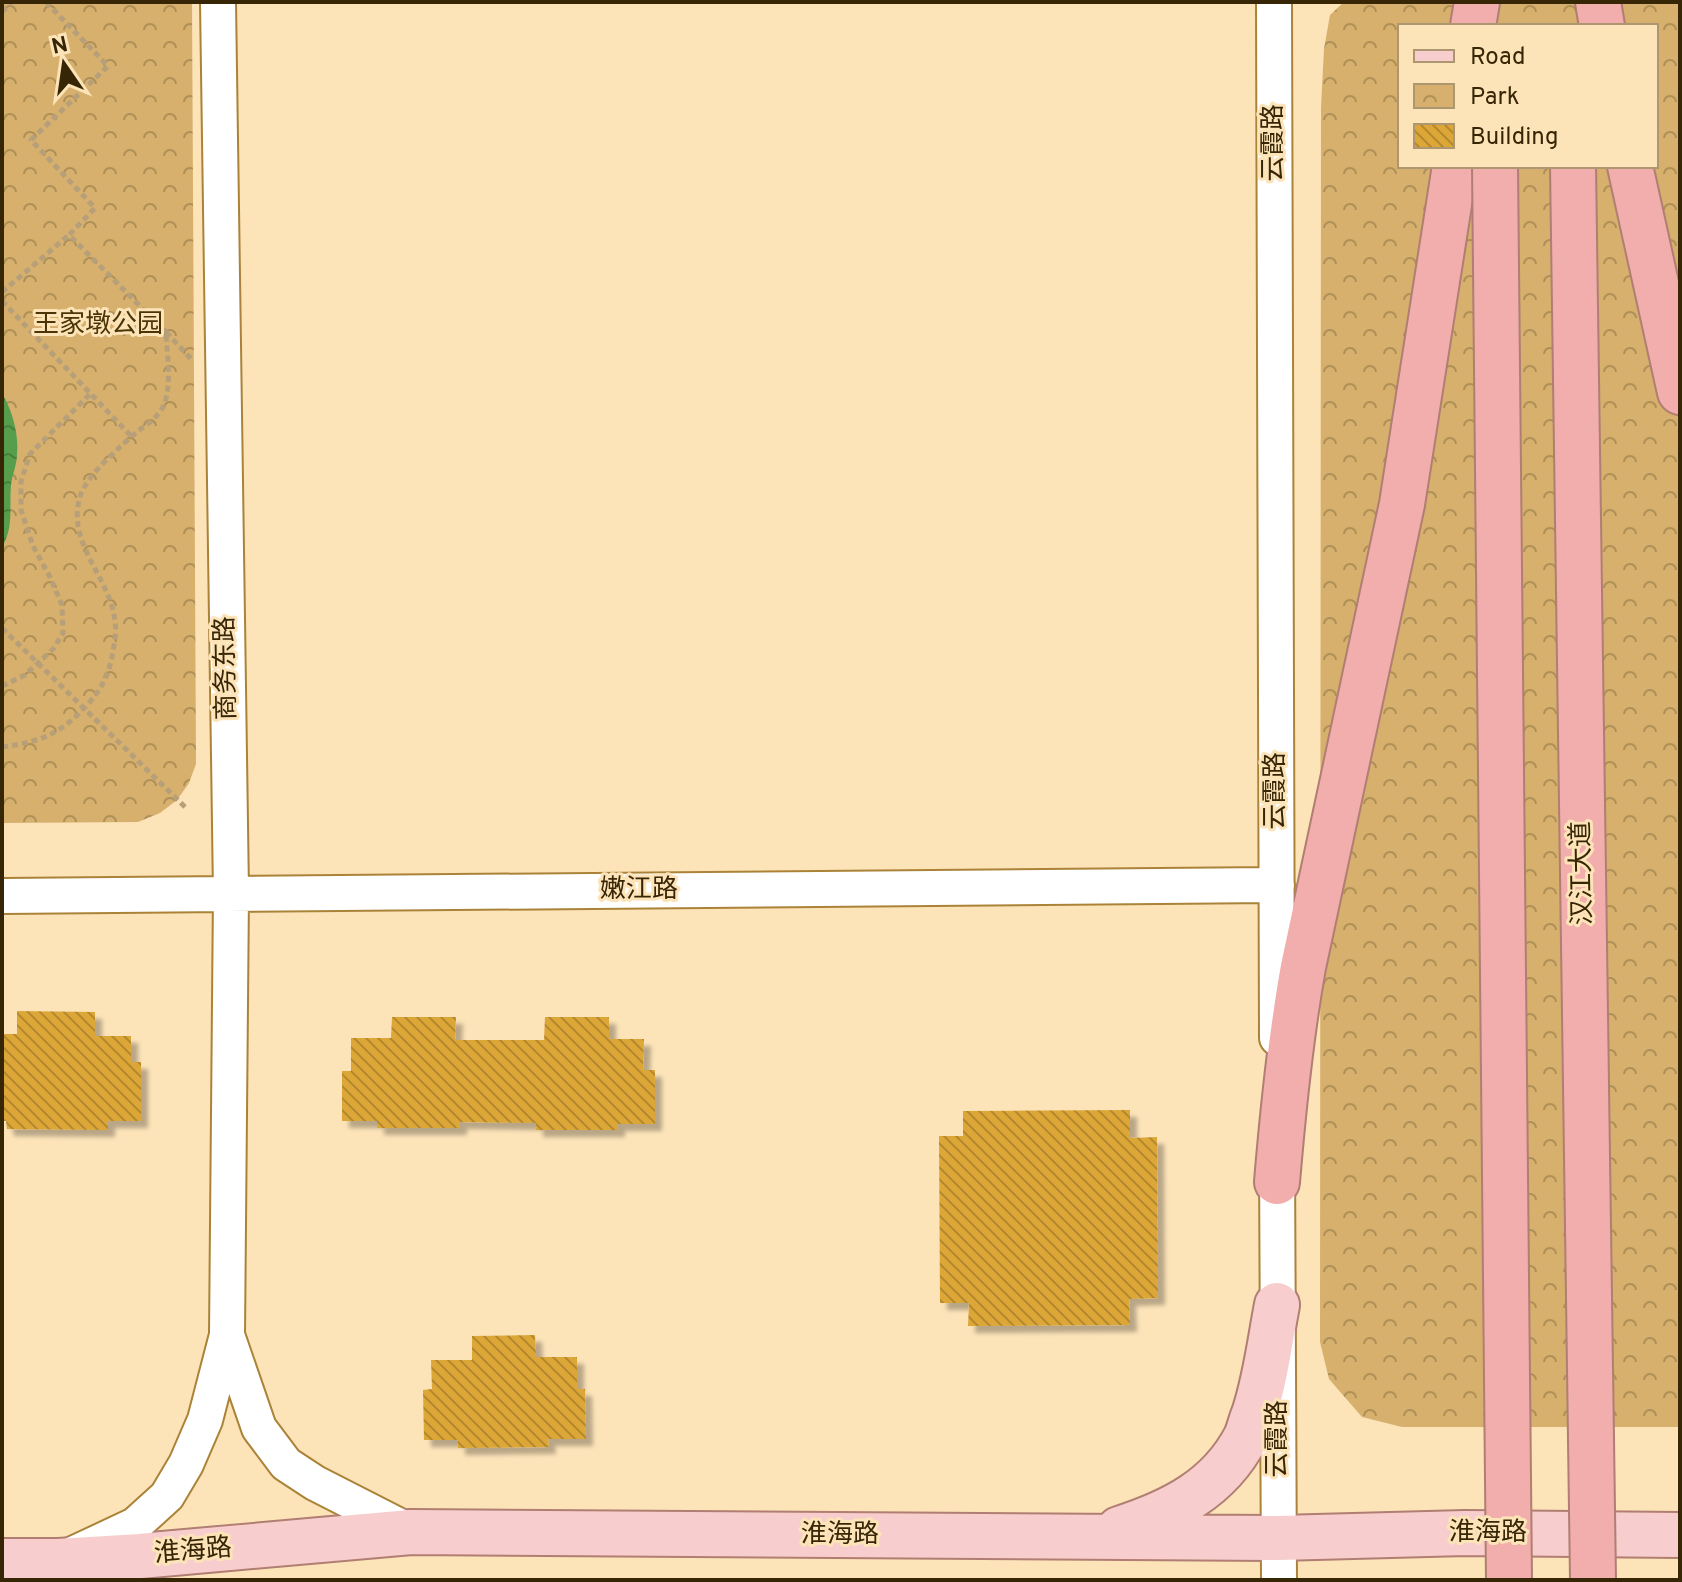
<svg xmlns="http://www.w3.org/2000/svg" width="1682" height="1582" font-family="Overpass,'Noto Sans SC',sans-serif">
<defs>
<pattern id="park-crowns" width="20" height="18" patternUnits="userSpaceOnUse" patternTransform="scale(2)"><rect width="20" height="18" fill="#d6b06c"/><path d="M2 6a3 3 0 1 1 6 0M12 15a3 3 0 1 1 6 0" fill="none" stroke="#ae8f57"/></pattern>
<pattern id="water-ripples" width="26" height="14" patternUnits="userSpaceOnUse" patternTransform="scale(2)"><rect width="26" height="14" fill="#569e4b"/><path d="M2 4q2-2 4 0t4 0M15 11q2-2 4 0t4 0" fill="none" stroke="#48813c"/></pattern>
<pattern id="building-back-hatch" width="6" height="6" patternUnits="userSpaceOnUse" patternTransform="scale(2)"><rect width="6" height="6" fill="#dda738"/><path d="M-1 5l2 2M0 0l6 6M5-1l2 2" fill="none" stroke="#b4882d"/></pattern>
<filter id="shadow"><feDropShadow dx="7" dy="7" stdDeviation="2" flood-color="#0004"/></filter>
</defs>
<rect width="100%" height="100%" fill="#fce3b8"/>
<path fill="url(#park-crowns)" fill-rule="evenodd" d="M 2,2 L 192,2 L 196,764 L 189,783 L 177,800 L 160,813 L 138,822 L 2,823 Z
M 1344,2 L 1680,2 L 1680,1427 L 1402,1427 L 1362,1417 L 1329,1379 L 1320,1342 L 1321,108 L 1324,49 L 1330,15 ZM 1400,26 L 1656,26 L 1656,166 L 1400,166 Z"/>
<path fill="url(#water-ripples)" d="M 2,393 C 12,410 19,434 17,454 C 17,465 12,475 11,485 C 9,508 14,527 2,547 Z"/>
<path fill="url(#building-back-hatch)" filter="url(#shadow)" d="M 17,1011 L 95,1012 L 95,1036 L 131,1036 L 131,1062 L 141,1062 L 141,1121 L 108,1121 L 108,1130 L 7,1129 L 6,1121 L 2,1121 L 2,1034 L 17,1034 Z
M 392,1017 L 456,1017 L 455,1040 L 544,1040 L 545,1017 L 609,1017 L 609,1039 L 644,1039 L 643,1070 L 655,1070 L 655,1124 L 618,1124 L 618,1130 L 536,1130 L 536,1123 L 460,1122 L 460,1128 L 377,1128 L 377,1121 L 342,1121 L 342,1071 L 351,1071 L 351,1038 L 391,1038 Z
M 1130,1110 L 1130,1138 L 1157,1137 L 1158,1298 L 1129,1299 L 1130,1325 L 968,1326 L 969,1303 L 940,1303 L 939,1136 L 963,1136 L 963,1111 Z
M 535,1335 L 536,1357 L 577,1357 L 577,1389 L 585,1389 L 586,1439 L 548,1439 L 549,1447 L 458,1448 L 458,1440 L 424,1440 L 423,1390 L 432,1389 L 431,1360 L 472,1360 L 472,1336 Z"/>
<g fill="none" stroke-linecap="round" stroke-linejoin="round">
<g stroke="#aa8338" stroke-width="38">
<path id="minor" d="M 1274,2 L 1277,1038
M 2,896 L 1277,885
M 1277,1158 L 1279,1580
M 227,1335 L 259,1428 L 286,1464 L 315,1483 L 411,1532
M 71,1555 L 135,1525 L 167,1496 L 186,1464 L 205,1420 L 227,1335 L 231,893 L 218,2"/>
</g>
<g stroke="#b07e72" stroke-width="48">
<path id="major" d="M 1119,1529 C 1172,1512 1219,1489 1246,1437 C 1249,1430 1251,1421 1254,1414 C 1266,1378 1270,1341 1277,1305
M 2,1561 L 58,1561 L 140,1556 L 411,1532 L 1279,1538 L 1465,1533 L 1680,1535"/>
</g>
<g stroke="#b07e72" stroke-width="48">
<path id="highway" d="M 1598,2 L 1602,26
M 1473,26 L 1477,2
M 1630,166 L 1680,392
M 1277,1182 C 1283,1110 1290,1039 1303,967 L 1402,504 L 1455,166"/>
</g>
<path stroke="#b7a079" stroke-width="5" stroke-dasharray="6 4" stroke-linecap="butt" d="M 46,2 L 108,66 L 31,140 L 95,208 L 69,235 L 166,332
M 2,12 L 12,2
M 2,292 L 69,235
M 2,301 L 132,437
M 2,628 L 186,808
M 2,686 L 25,675 L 38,663 L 54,648 L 63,633 L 62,605 L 50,577 L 33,546 L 21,510 L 21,481 L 30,454 L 90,394
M 2,747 C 40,742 61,734 87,705 C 101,690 108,676 112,657 C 114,645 117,633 115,621 C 110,576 64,542 81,494 C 88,474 122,445 138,431 C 148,424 159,416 164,405 C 172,383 167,356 166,332 L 192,360"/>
<use href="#minor" stroke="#fff" stroke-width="34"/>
<use href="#major" stroke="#f7cecd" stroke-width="44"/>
<use href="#highway" stroke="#f1aeac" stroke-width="44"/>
<g stroke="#b07e72" stroke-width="48" stroke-linecap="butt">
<path id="highway-bridge" d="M 1495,166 L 1509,1580
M 1573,166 L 1593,1580"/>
</g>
<use href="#highway-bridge" stroke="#f1aeac" stroke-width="44"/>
</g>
<g text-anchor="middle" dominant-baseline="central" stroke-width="6" stroke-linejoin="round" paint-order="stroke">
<g font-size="26" fill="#372606" stroke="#fce3b8">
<text transform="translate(1274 143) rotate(-90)">云霞路</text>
<text transform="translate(227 668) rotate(-91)">商务东路</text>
<text transform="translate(1276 791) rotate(-90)">云霞路</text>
<text transform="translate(1583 873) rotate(-91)">汉江大道</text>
<text x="639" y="890">嫩江路</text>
<text transform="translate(1278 1439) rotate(-90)">云霞路</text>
<text x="1488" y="1533">淮海路</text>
<text x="840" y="1535">淮海路</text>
<text transform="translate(193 1552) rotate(-5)">淮海路</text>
</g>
<g font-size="26" fill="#4b3506" stroke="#fce3b8">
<text x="98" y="325">王家墩公园</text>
</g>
</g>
<rect width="1682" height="1582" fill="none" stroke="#372606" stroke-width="8"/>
<rect x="1398" y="24" width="260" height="144" fill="#fce3b8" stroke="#ad9771" stroke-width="2"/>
<rect x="1414" y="50" width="40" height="12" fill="#f7cecd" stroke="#ad9771" stroke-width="2"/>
<text x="1470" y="64" font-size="24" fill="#372606">Road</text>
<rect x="1414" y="84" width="40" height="24" fill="url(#park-crowns)" stroke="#ad9771" stroke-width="2"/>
<text x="1470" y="104" font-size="24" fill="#372606">Park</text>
<rect x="1414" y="124" width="40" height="24" fill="url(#building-back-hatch)" stroke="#ad9771" stroke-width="2"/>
<text x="1470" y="144" font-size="24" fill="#372606">Building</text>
<g transform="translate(64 64) rotate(347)" stroke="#fce3b8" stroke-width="6" paint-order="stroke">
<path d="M0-6L14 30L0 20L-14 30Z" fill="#372606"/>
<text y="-12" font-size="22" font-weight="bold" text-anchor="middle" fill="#372606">N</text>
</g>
</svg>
